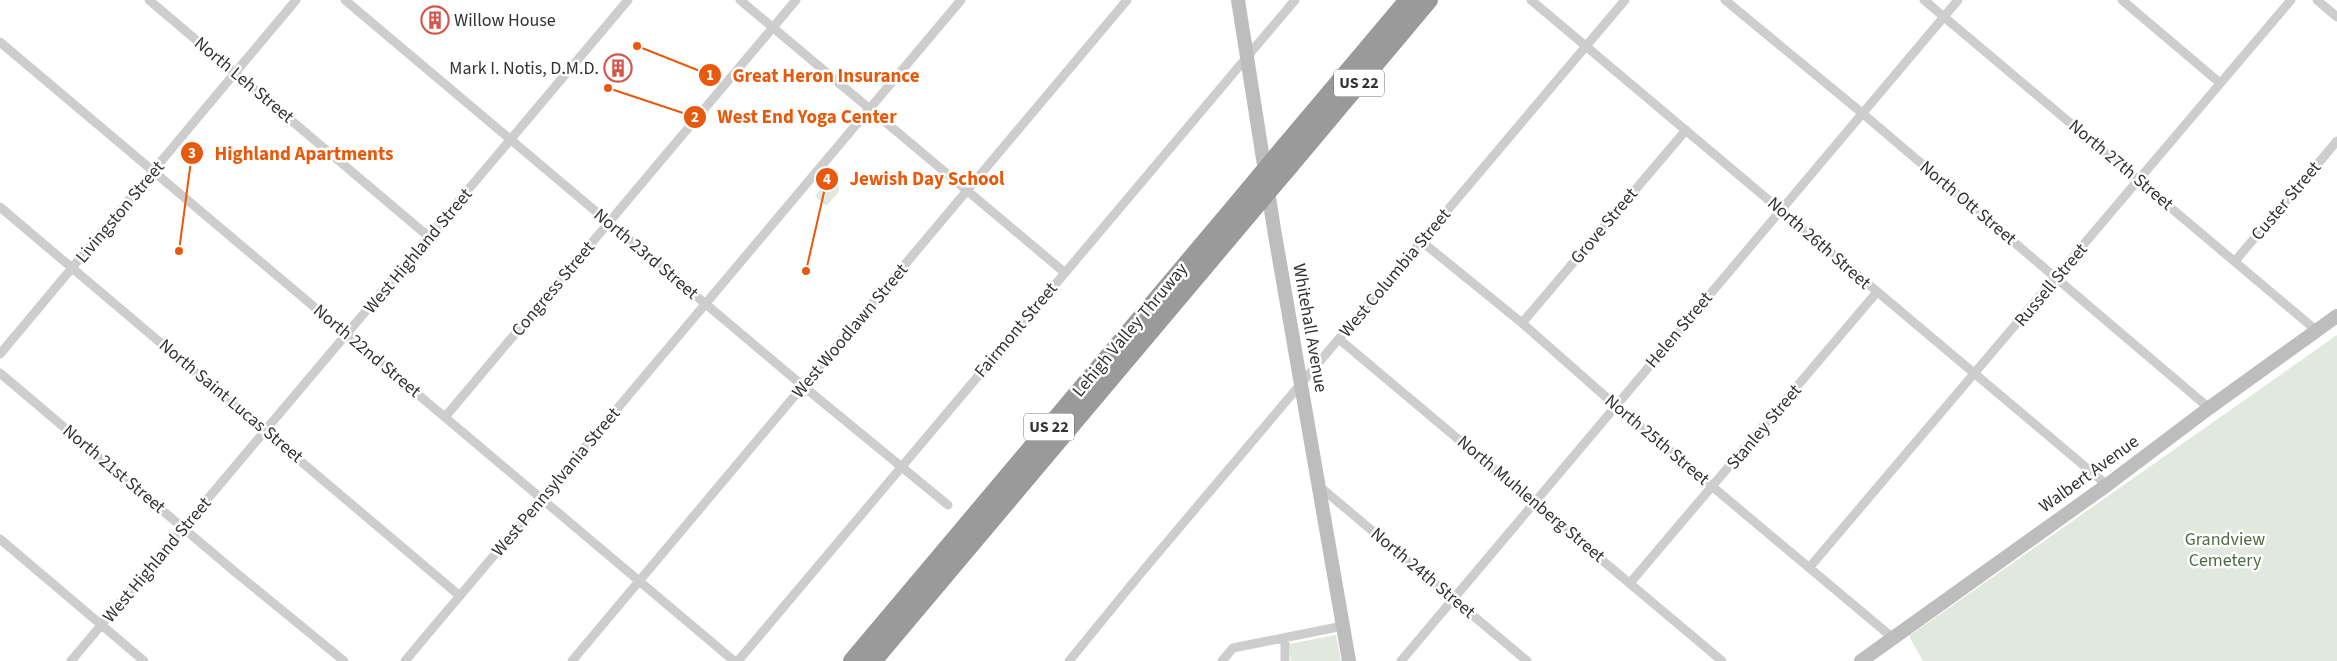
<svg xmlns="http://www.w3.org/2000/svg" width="2337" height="661" font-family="'Source Sans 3',sans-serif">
<rect width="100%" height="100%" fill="#fff"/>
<path fill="#e1e8dd" d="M 830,177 L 838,184 L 839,192 L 826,206 L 815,196 Z
M 2337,335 L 2337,661 L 1923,661 L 1909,636 Z
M 1336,635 L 1341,661 L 1291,661 L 1289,644 Z"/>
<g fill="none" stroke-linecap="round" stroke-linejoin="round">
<path stroke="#cdcdcd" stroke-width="9" d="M 149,0 L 429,237
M 345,0 L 803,386 L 948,505
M 740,0 L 1064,272
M 1531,0 L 2107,485
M 1725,0 L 1862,113 L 2209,408
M 1924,0 L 2317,331
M 2122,0 L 2220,83
M 2317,0 L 2337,17
M 0,42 L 734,661
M 0,207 L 460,596
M 1421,241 L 1522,323 L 1615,405 L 1893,638
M 2235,261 L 2337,141
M 1522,323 L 1686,130
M 1339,339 L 1722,661
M 0,354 L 296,0
M 0,373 L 234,571 L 344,661
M 445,417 L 796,0
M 1319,486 L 1527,661
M 0,539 L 144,661
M 1809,568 L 2291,0
M 1630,583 L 1877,292
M 1285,638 L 1285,661
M 71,661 L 628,0
M 405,661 L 961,0
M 572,661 L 1127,0
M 738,661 L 1295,0
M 1069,661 L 1141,573 L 1625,0
M 1222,661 L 1233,648 L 1343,626
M 1401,661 L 1958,0"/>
<path stroke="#bdbdbd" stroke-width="14" d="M 1238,0 L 1274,229 L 1349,661
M 1861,661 L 2107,485 L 2209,408 L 2337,316"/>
<path stroke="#9a9a9a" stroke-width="18" d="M 1285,146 L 1408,0
M 1289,167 L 1429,0
M 852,661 L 1246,193
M 873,661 L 1250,213"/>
<path stroke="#9a9a9a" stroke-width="18" d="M 1246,193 L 1285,146
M 1250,213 L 1289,167"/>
</g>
<defs>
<g id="building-ring" transform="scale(1.4375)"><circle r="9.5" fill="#fff" stroke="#d4564a" stroke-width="1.5"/><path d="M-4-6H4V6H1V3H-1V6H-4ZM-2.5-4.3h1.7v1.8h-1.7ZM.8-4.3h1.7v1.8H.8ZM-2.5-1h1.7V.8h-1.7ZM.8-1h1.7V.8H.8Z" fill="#d4564a"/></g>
</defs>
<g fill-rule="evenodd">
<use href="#building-ring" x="435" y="20"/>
<use href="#building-ring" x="618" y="68"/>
</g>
<g text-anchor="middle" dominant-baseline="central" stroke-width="5" stroke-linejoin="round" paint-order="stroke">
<g fill="#fff" stroke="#707070" stroke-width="1">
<rect x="1334" y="69.5" width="50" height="27" rx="4"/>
<rect x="1024" y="413.5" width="50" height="27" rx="4"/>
</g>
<g font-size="16" font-weight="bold" fill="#333">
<text x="1359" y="83">US 22</text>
<text x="1049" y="427">US 22</text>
</g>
<g font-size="18" fill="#333" stroke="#fff" text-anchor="start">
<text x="454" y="20">Willow House</text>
<text x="599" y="68" text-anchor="end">Mark I. Notis, D.M.D.</text>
</g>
<g font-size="18" fill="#333" stroke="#fff">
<text transform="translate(244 80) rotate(40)">North Leh Street</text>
<text transform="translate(2121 165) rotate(40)">North 27th Street</text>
<text transform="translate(2286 201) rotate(-50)">Custer Street</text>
<text transform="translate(1968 203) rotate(40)">North Ott Street</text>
<text transform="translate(120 212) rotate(-50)">Livingston Street</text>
<text transform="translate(1604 226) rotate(-50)">Grove Street</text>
<text transform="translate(1819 243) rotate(41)">North 26th Street</text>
<text transform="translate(418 251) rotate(-50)">West Highland Street</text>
<text transform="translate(646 254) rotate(40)">North 23rd Street</text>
<text transform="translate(1395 273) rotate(-50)">West Columbia Street</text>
<text transform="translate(2051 285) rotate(-50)">Russell Street</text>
<text transform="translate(553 289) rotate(-50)">Congress Street</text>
<text transform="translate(1310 328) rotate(80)">Whitehall Avenue</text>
<text transform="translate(1016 330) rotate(-50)">Fairmont Street</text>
<text transform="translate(1130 330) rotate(-50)">Lehigh Valley Thruway</text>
<text transform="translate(1679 330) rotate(-50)">Helen Street</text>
<text transform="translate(850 331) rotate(-50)">West Woodlawn Street</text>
<text transform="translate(367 351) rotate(40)">North 22nd Street</text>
<text transform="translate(231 401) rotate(40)">North Saint Lucas Street</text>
<text transform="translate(1764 427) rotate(-50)">Stanley Street</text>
<text transform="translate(1657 440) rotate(40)">North 25th Street</text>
<text transform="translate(114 469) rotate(40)">North 21st Street</text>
<text transform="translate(2089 474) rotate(-36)">Walbert Avenue</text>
<text transform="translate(556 482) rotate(-50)">West Pennsylvania Street</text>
<text transform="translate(1531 499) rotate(40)">North Muhlenberg Street</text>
<text transform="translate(157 560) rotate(-50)">West Highland Street</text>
<text transform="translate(1423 573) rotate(40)">North 24th Street</text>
</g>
<g font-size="18" fill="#506b44" stroke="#fff">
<text x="2225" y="539">Grandview<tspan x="2225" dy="21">Cemetery</tspan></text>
</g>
</g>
<path fill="none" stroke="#e8590c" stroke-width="2" d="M637 46L710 75M608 88L695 117M179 251L192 153M806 271L827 179"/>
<g fill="#e8590c" stroke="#fff" stroke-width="2">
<circle cx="637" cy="46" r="5"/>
<circle cx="608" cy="88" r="5"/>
<circle cx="179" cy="251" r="5"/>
<circle cx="806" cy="271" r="5"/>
<circle cx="710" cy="75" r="12"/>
<circle cx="695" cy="117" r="12"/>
<circle cx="192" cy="153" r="12"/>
<circle cx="827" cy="179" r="12"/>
</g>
<g font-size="15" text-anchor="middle" font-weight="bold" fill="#fff">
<text x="710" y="80">1</text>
<text x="695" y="122">2</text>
<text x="192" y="158">3</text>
<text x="827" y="184">4</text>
</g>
<g font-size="19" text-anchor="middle" font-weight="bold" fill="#e8590c" stroke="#fff" stroke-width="5" stroke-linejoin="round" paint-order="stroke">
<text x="826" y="82">Great Heron Insurance</text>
<text x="807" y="123">West End Yoga Center</text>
<text x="304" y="160">Highland Apartments</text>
<text x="927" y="185">Jewish Day School</text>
</g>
</svg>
